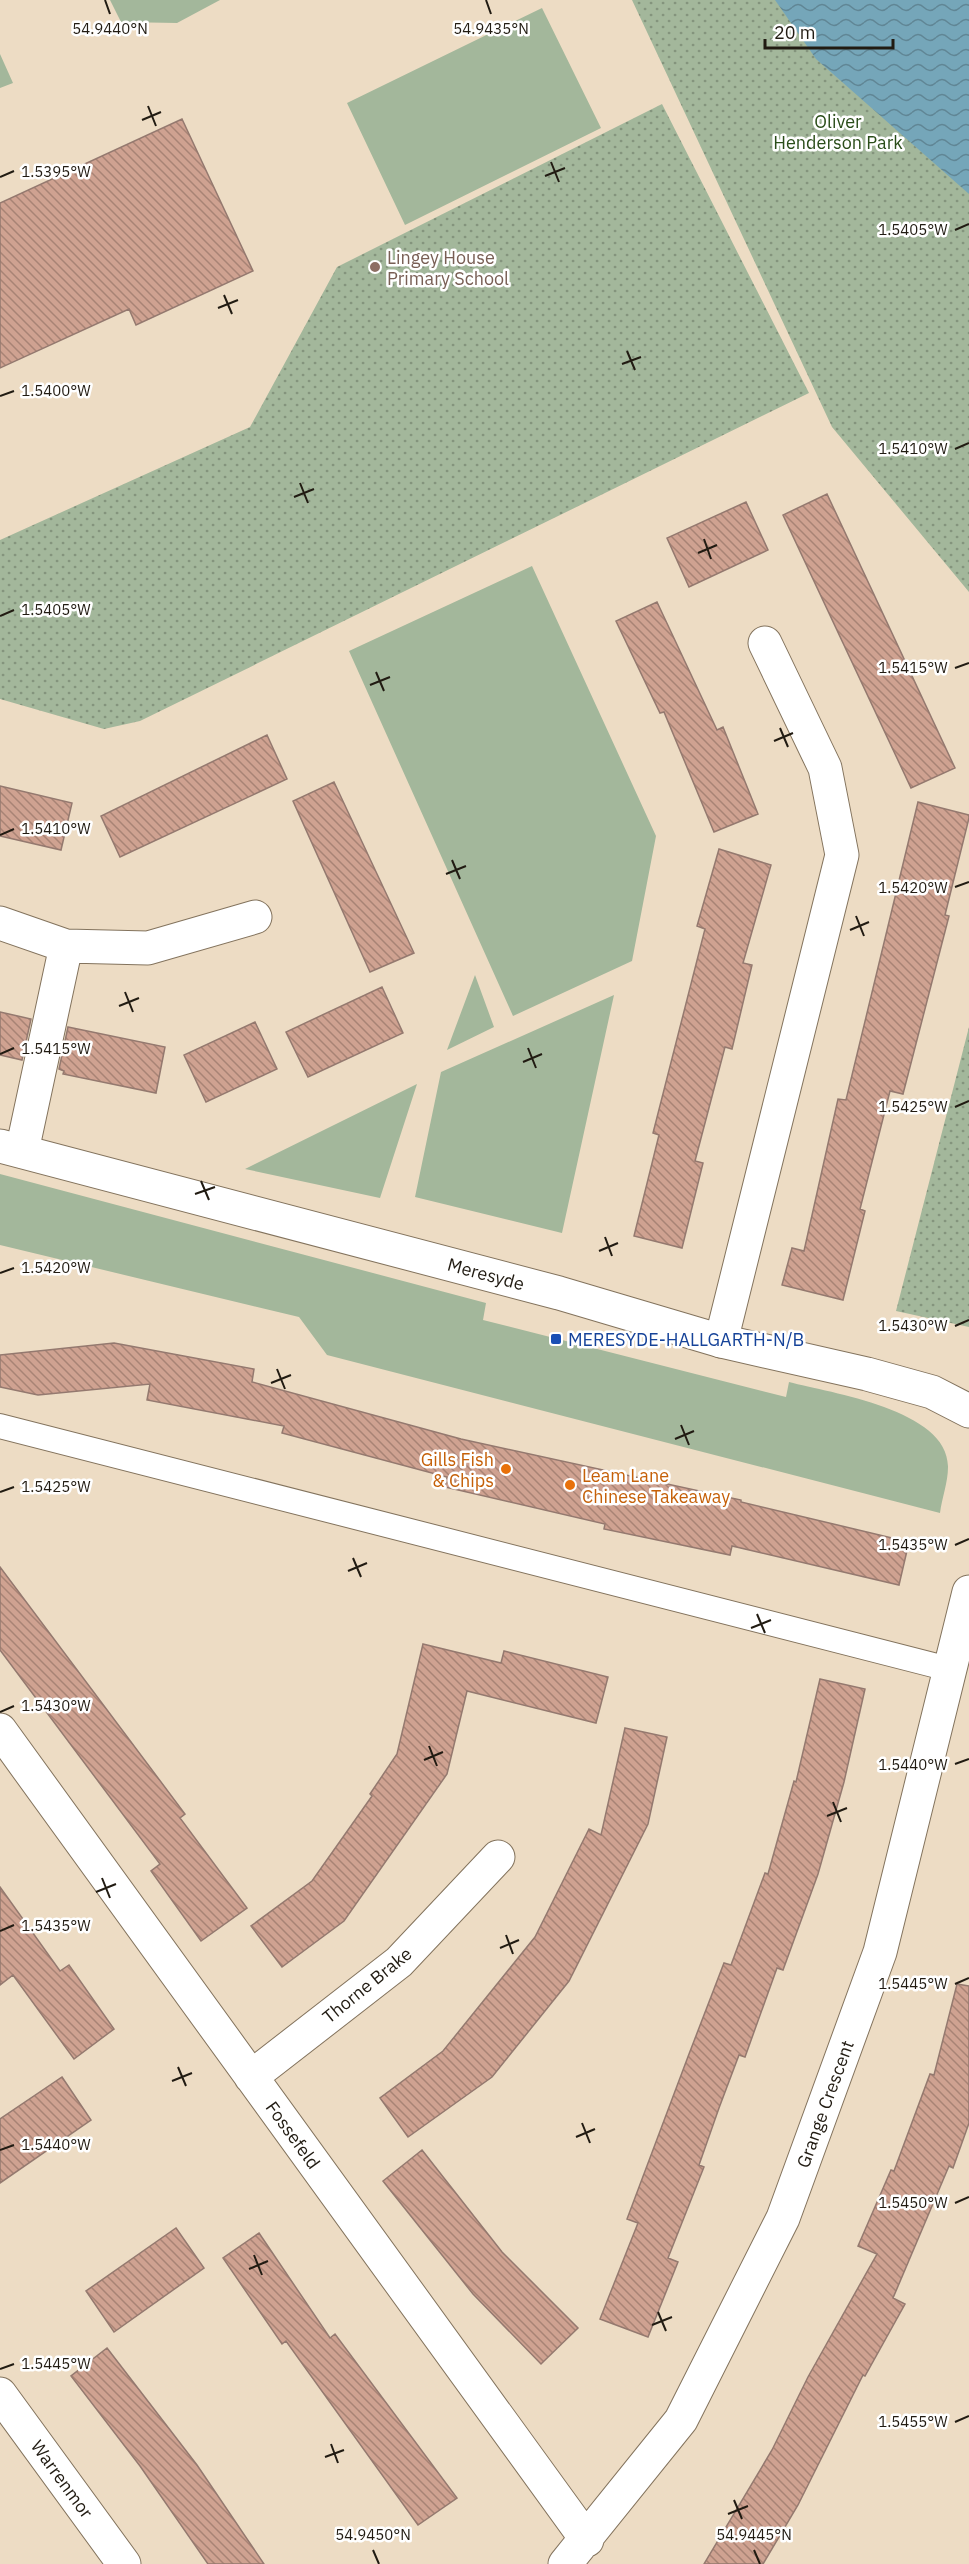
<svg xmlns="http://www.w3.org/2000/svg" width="969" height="2564" font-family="'IBM Plex Sans',sans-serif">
<defs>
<pattern id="park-dots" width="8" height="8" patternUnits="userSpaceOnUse" patternTransform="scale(1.5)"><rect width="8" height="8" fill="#a3b79b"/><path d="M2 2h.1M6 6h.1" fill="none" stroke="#84947d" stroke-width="1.8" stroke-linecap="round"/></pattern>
<pattern id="water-waves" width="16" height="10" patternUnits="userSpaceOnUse" patternTransform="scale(1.5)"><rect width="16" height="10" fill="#75a6b9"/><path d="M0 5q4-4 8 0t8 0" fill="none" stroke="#608695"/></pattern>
<pattern id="building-back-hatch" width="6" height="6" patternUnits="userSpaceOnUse" patternTransform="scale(1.5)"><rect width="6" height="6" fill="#cfa291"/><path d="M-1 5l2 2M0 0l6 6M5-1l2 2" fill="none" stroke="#a88375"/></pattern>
</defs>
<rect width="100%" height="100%" fill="#eddcc4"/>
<path fill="#a3b79b" d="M 110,0 L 220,0 L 177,23 L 121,22 Z
M 542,8 L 601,128 L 405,225 L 347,103 Z
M 0,54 L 13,83 L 0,88 Z
M 532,566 L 656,836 L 632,961 L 513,1016 L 349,651 Z
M 475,975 L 494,1027 L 447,1050 Z
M 614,995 L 562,1233 L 415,1197 L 441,1072 Z
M 417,1084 L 380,1198 L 245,1169 Z
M 0,1174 L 486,1303 L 483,1320 L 786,1397 L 789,1382 C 831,1393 949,1410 948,1467 C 948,1482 942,1498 940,1513 L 327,1355 L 299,1317 L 0,1245 Z"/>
<path fill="url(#park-dots)" d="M 632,0 L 969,0 L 969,592 L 832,427 Z
M 662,104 L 809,393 L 140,721 L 104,729 L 0,699 L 0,540 L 250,427 L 337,267 Z
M 969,1027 L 969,1327 L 896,1311 Z"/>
<path fill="url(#water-waves)" d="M 775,0 L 969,0 L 969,194 L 816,59 Z"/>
<path fill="url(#building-back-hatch)" stroke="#94796f" stroke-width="1.5" d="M 182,119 L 253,271 L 136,325 L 129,309 L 0,368 L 0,203 Z
M 827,494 L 955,768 L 911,788 L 783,515 Z
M 746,502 L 768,550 L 689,587 L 667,538 Z
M 657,602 L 717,730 L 723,727 L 758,814 L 714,832 L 664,712 L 660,713 L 616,621 Z
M 267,735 L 287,779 L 120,857 L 101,816 Z
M 334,782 L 414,953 L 370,972 L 293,801 Z
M 0,786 L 72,803 L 61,850 L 0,836 Z
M 918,802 L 969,815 L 969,818 L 945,915 L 949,916 L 903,1094 L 890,1091 L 860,1209 L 865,1211 L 843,1300 L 782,1285 L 792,1248 L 804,1251 L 838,1099 L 846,1100 Z
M 719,849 L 771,865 L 743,963 L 752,965 L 732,1049 L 725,1047 L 695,1161 L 703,1163 L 682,1248 L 634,1236 L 659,1135 L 653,1133 L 705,929 L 697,926 Z
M 382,987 L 403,1033 L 308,1077 L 286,1032 Z
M 0,1012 L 31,1019 L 22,1060 L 0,1055 Z
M 255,1022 L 277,1069 L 206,1102 L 184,1055 Z
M 68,1027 L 165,1047 L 156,1093 L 63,1074 L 64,1071 L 59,1069 Z
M 114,1343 L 254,1369 L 252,1382 L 461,1439 L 741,1500 L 741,1502 L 909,1542 L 899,1585 L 732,1546 L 730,1555 L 604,1529 L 605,1524 L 445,1487 L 447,1477 L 282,1433 L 284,1426 L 147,1400 L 150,1384 L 38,1395 L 0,1387 L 0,1355 Z
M 0,1567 L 185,1814 L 180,1818 L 247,1908 L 201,1941 L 151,1871 L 160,1864 L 0,1650 Z
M 423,1644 L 501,1663 L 504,1651 L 608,1677 L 596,1723 L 467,1691 L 447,1774 L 344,1921 L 282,1967 L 251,1926 L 312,1881 L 372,1796 L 370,1794 L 397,1754 Z
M 820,1679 L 865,1689 L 844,1782 L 818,1874 L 783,1970 L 777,1968 L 745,2057 L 739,2055 L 719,2108 L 699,2165 L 704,2167 L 668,2258 L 678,2262 L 648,2337 L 600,2319 L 638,2223 L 627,2219 L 689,2054 L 724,1963 L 731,1965 L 765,1873 L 768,1874 L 794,1781 L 796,1782 Z
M 625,1728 L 667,1737 L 648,1824 L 569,1981 L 492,2077 L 408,2137 L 380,2098 L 443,2051 L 535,1937 L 589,1829 L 601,1835 Z
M 0,1887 L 60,1971 L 69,1965 L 114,2029 L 74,2059 L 13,1975 L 0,1985 Z
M 957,1984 L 969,1986 L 969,2123 L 953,2168 L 949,2166 L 893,2298 L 905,2304 L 865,2376 L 863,2375 L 798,2505 L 763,2564 L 704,2564 L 772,2450 L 808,2377 L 877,2254 L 858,2246 L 891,2170 L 894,2171 L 930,2074 L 934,2075 Z
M 62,2077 L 91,2120 L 0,2183 L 0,2119 Z
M 422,2150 L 502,2252 L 578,2328 L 541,2364 L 473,2294 L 383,2181 Z
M 176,2228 L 204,2268 L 114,2332 L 86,2291 Z
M 259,2233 L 330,2338 L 335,2334 L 457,2498 L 418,2525 L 286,2341 L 282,2344 L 223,2258 Z
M 107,2348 L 197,2465 L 264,2564 L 208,2564 L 140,2466 L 71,2376 Z"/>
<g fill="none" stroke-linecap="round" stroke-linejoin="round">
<g stroke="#83735d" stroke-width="26">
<path id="lane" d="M 0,1426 L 949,1669"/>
</g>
<g stroke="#83735d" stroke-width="35">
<path id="street" d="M 0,923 L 66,946 L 148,948 L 255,917
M 22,1151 L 66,946
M 721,1341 L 842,855 L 825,768 L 765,643
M 0,1730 L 587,2540
M 251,2077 L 399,1962 L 498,1857
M 0,2394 L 124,2564
M 565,2564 L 681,2420 L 783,2218 L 880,1952 L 969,1592"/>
</g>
<g stroke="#83735d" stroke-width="35">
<path id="secondary" d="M 0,1146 L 559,1293 L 721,1341 L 867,1374 L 932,1392 L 969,1411"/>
</g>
<use href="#lane" stroke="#fff" stroke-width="24"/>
<use href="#street" stroke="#fff" stroke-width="33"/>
<use href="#secondary" stroke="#fff" stroke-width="33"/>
</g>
<path fill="none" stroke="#211b12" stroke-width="2" d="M 105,0 L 110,14M 486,0 L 491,14M 148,106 L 156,126M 142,120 L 161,112M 551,162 L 559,182M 545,176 L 565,168M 0,177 L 14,171M 955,230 L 969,224M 224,295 L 232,314M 218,308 L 238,300M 627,351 L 635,370M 622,364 L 641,357M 0,396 L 14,391M 955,449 L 969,443M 300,483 L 308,503M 294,497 L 314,489M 704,539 L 711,559M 698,553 L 717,545M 0,616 L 14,610M 955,668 L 969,663M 376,672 L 384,691M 370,685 L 390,677M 780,728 L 788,747M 774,741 L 793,733M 0,835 L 14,829M 452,860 L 460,879M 446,874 L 466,866M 955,887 L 969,882M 856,916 L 864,936M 850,930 L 869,922M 125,992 L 133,1012M 119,1006 L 139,998M 528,1048 L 536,1068M 0,1054 L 14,1048M 523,1062 L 542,1054M 955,1107 L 969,1101M 201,1181 L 209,1200M 195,1194 L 215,1187M 605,1237 L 612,1256M 599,1251 L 618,1243M 0,1273 L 14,1268M 955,1326 L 969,1320M 277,1369 L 285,1389M 271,1383 L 291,1375M 681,1425 L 689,1445M 675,1439 L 694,1431M 0,1492 L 14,1487M 955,1545 L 969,1539M 353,1558 L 361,1577M 348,1571 L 367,1563M 757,1614 L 765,1633M 751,1628 L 771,1620M 0,1712 L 14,1706M 429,1746 L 437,1766M 424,1760 L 443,1752M 955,1764 L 969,1759M 833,1802 L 841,1822M 827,1816 L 847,1808M 102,1878 L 110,1898M 96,1892 L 116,1884M 0,1931 L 14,1925M 506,1935 L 513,1954M 500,1948 L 519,1940M 955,1984 L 969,1978M 178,2067 L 186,2086M 172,2081 L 192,2073M 582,2123 L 590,2143M 576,2137 L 595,2129M 0,2150 L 14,2145M 955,2203 L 969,2197M 254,2255 L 262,2275M 249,2269 L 268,2261M 658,2312 L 666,2331M 652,2325 L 672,2317M 0,2369 L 14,2364M 955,2422 L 969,2416M 331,2444 L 338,2463M 325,2457 L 344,2450M 734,2500 L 742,2519M 728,2514 L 748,2506M 373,2550 L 379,2564M 754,2550 L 760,2564"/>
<circle fill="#8d6e63" stroke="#fff" stroke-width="2" cx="375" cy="267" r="6"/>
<rect fill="#1a4fb4" stroke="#fff" stroke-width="2" x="550" y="1333" width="12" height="12" rx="3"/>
<g fill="#e8710a" stroke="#fff" stroke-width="2">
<circle cx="506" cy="1469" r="6"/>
<circle cx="570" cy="1485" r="6"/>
</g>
<g text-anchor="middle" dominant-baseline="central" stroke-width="5" stroke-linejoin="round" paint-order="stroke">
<g font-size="18" fill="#2a4d19" stroke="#fff">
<text x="838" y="121">Oliver<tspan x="838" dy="21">Henderson Park</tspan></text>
</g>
<g font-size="18" fill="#785e54" stroke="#fff" text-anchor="start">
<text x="387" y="257">Lingey House<tspan x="387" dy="21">Primary School</tspan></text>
</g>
<g font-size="18" fill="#211b12" stroke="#fff">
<text transform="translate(486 1274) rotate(15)">Meresyde</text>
<text transform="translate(367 1985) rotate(-39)">Thorne Brake</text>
<text transform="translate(825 2104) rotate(-70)">Grange Crescent</text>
<text transform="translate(293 2135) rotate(54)">Fossefeld</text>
<text transform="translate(62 2479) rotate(54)">Warrenmor</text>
</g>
<g font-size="18" fill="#164399" stroke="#fff" text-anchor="start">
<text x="568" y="1339">MERESYDE-HALLGARTH-N/B</text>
</g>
<g font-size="18" fill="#c56008" stroke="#fff" text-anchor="end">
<text x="494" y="1459">Gills Fish<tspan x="494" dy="21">&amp; Chips</tspan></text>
<text x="582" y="1475" text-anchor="start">Leam Lane<tspan x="582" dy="21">Chinese Takeaway</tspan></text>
</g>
</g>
<g font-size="15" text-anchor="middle" fill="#211b12" stroke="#fff" stroke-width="5" stroke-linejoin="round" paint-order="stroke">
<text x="110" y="34">54.9440°N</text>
<text x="491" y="34">54.9435°N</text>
<text x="56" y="177">1.5395°W</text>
<text x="913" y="235">1.5405°W</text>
<text x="56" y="396">1.5400°W</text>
<text x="913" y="454">1.5410°W</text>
<text x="56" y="615">1.5405°W</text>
<text x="913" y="673">1.5415°W</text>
<text x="56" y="834">1.5410°W</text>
<text x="913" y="893">1.5420°W</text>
<text x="56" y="1054">1.5415°W</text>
<text x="913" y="1112">1.5425°W</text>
<text x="56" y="1273">1.5420°W</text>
<text x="913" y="1331">1.5430°W</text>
<text x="56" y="1492">1.5425°W</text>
<text x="913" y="1550">1.5435°W</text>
<text x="56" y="1711">1.5430°W</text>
<text x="913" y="1770">1.5440°W</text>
<text x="56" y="1931">1.5435°W</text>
<text x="913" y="1989">1.5445°W</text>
<text x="56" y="2150">1.5440°W</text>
<text x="913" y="2208">1.5450°W</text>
<text x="56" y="2369">1.5445°W</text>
<text x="913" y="2427">1.5455°W</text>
<text x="373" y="2540">54.9450°N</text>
<text x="754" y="2540">54.9445°N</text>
</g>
<path d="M765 39v9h128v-9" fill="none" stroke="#211b12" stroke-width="3"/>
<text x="774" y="39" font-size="18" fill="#211b12" stroke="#ffffff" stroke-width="4.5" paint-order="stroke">20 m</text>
</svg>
